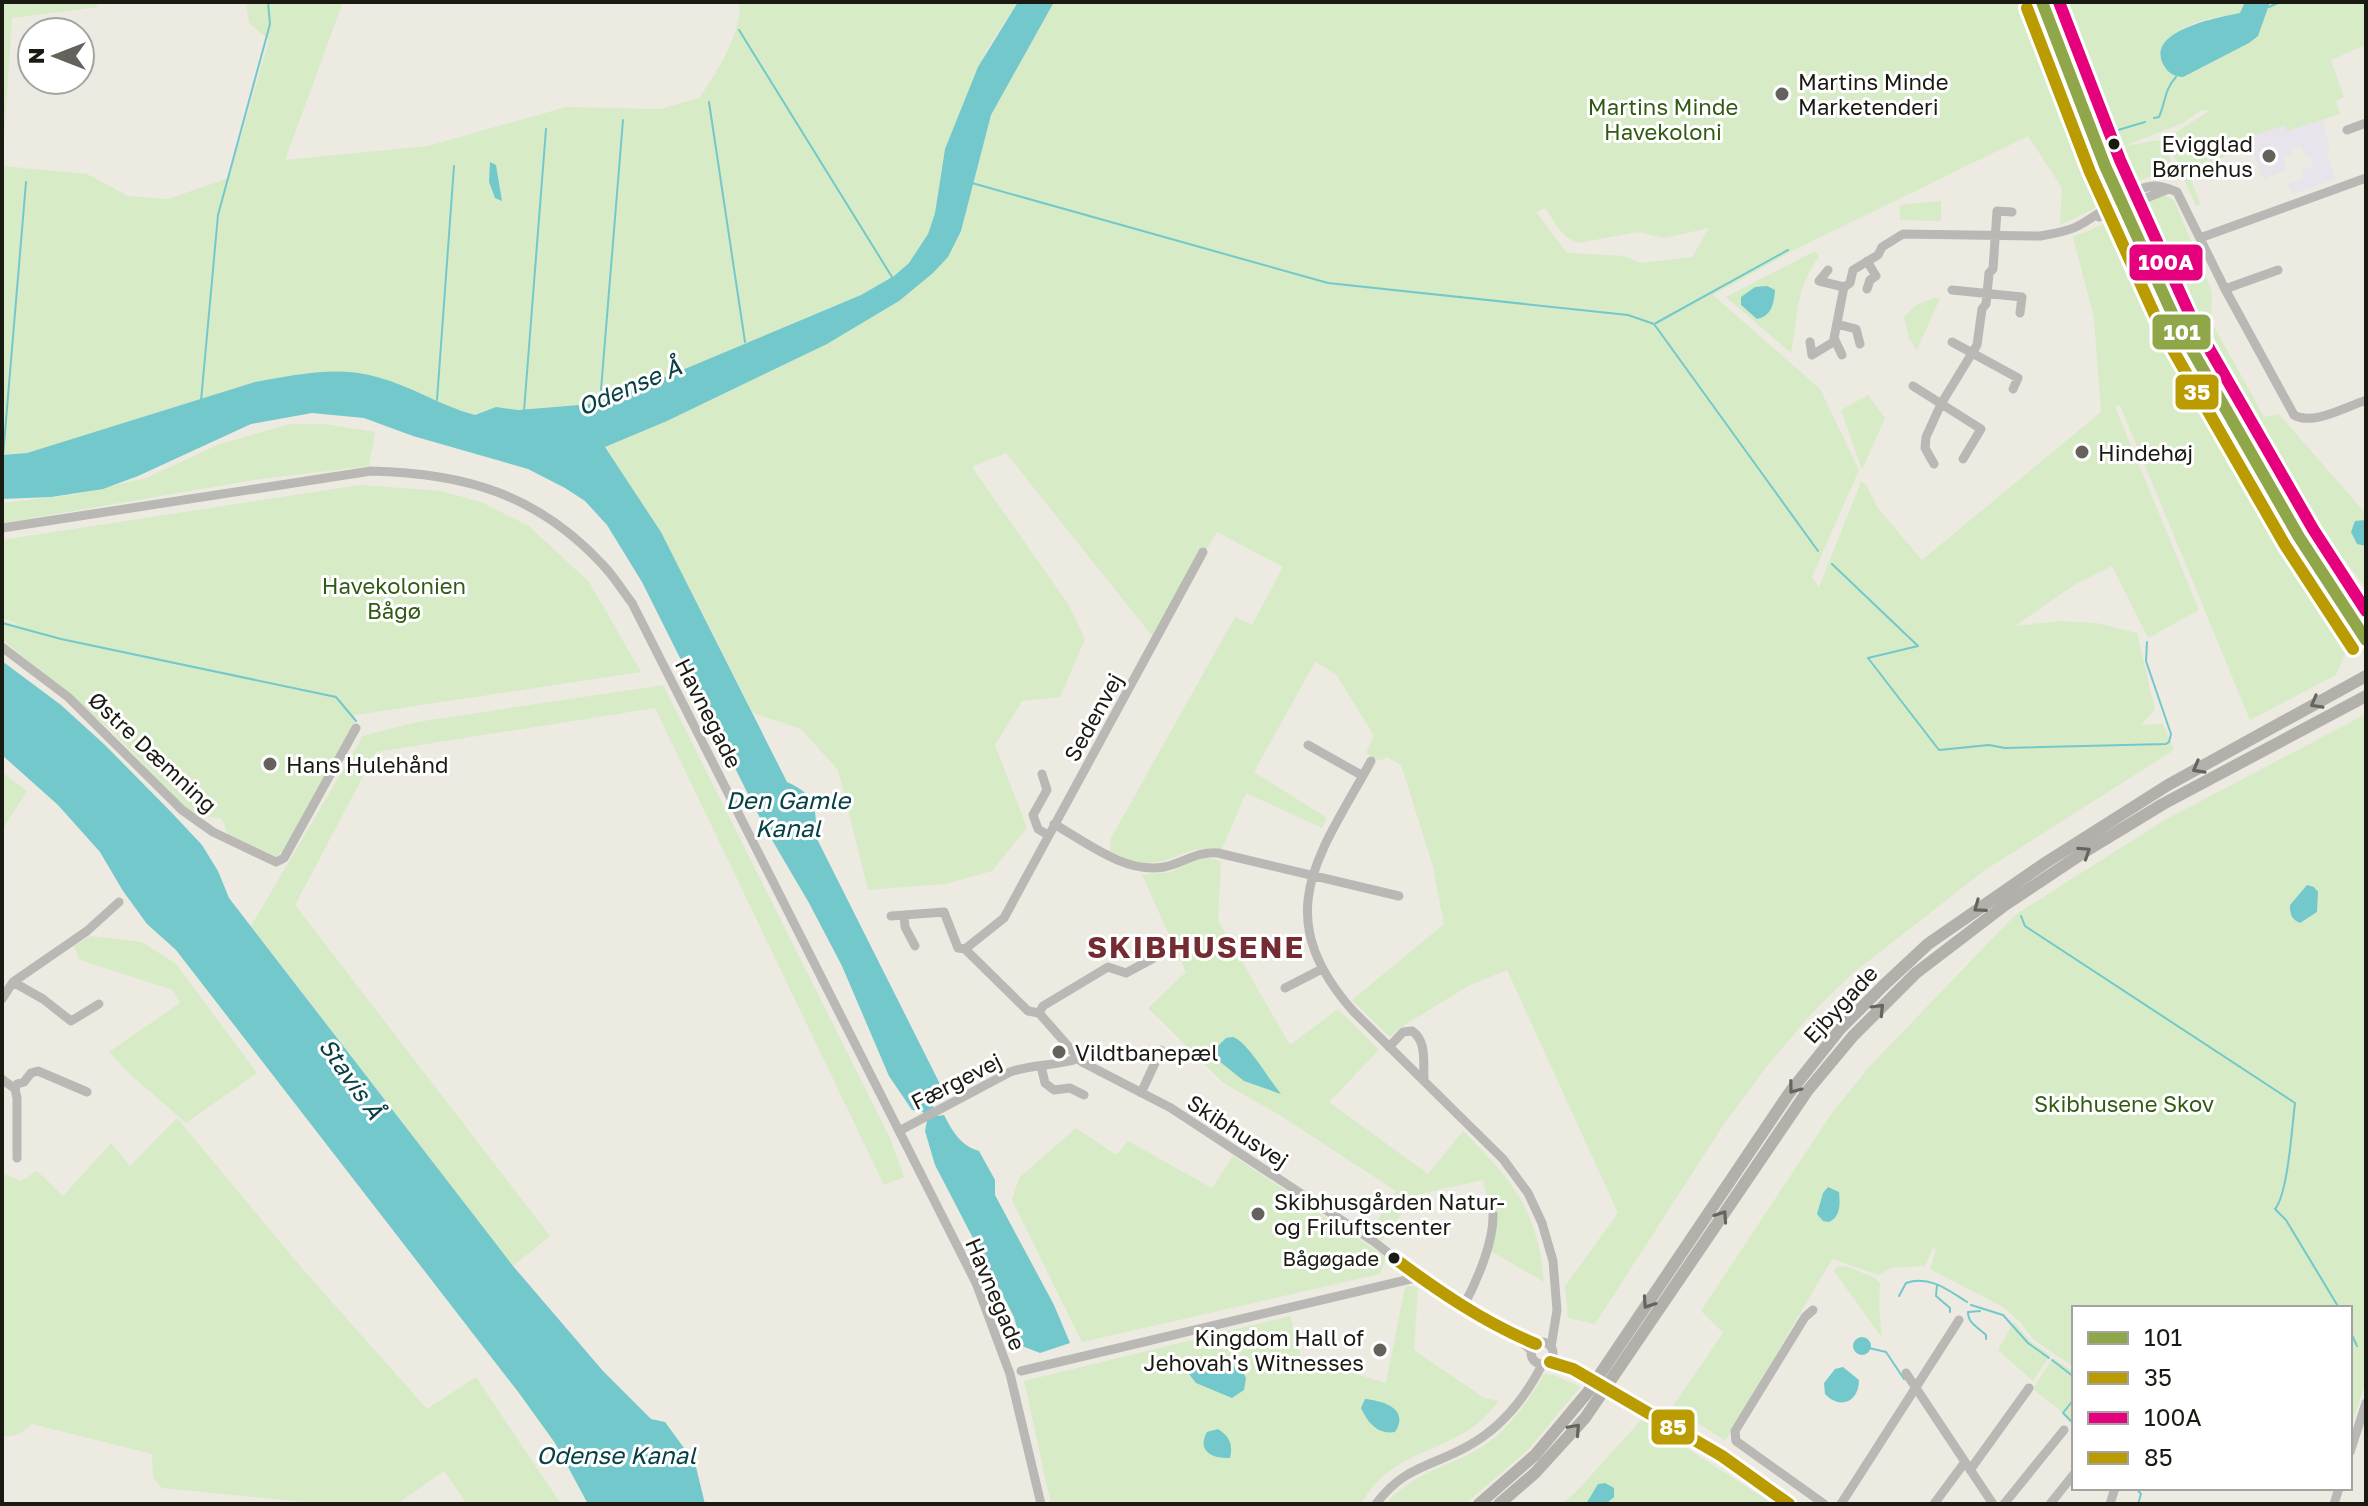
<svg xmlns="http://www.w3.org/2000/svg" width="2368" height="1506" font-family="'Golos Text',sans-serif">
<rect width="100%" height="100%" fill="#eceae1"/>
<path fill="#e9e4eb" d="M 2322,118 L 2330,148 L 2326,151 L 2335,179 L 2293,194 L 2288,184 L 2304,178 L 2302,170 L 2313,166 L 2310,156 L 2306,157 L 2301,146 L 2291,149 L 2292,153 L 2283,157 L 2287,170 L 2263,179 L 2248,138 L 2285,125 L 2288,130 Z"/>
<path fill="#d7ebc7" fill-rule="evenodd" d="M 2,2 L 98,2 L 97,7 L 12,18 L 2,166 Z
M 246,2 L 330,2 L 330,6 L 336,2 L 343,2 L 285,160 L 428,146 L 566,107 L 660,109 L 699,98 C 715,76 744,29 739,2 L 1018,2 L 987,49 L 945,149 L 935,213 L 928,234 L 909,263 L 894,276 L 861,295 L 668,376 L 591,404 L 518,410 L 492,408 L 475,415 C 441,406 410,386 377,377 C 338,365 293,375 255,382 L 27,453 L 2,455 L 2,166 L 87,174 L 128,196 L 168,199 L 229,178 L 269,40 L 249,23 Z
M 1054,2 L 2023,2 L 2102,201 L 2092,210 L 2060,225 L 2062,188 L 2028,136 L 1792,251 L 1713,295 L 1820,389 L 1859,470 L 1812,577 L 1819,587 L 1861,482 L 1865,483 L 1878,508 L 1922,560 L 2101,412 L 2094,318 L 2073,237 L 2109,222 C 2177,371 2265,511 2345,654 L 2336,675 L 2250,720 L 2120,405 L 2115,407 L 2199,610 L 2148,638 L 2112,566 L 2074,585 L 2015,626 L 2060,621 L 2096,623 L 2137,633 L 2155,710 L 2140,725 L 2163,724 L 2174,750 L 1985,870 L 1853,973 L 1813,1012 L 1767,1066 L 1724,1124 L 1595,1324 L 1568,1318 L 1565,1286 L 1618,1213 L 1507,970 L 1470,985 L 1398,1029 L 1390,1037 L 1352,1000 L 1444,924 L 1432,863 L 1401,765 L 1387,757 L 1379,761 L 1366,753 L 1374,736 L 1336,674 L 1315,662 L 1254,772 L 1327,818 L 1322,828 L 1246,793 L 1222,849 C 1171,843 1167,882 1110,851 L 1111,838 L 1235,617 L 1252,625 L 1283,567 L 1217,532 L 1153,637 L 1006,453 L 972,467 L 1068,604 L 1085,639 L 1060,697 L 1022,701 L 995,745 L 1027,828 L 992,871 L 945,884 L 868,890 L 838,770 L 801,729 L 753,713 L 661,532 L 605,447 L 667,421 L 827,344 L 899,301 L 961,231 L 991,115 ZM 1545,208 L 1559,229 L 1568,238 L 1578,243 L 1638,232 L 1664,238 L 1709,228 L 1692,257 L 1641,263 L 1624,256 L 1567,253 L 1536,212 Z
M 2057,2 L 2245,2 L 2240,13 C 2210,18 2167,23 2160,58 L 2258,36 L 2270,2 L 2366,2 L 2366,42 L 2365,45 L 2331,60 L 2344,97 L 2336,101 L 2340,114 L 2287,131 L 2285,125 L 2248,138 L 2221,159 L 2222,165 L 2190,176 L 2200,204 L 2196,206 L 2169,145 L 2175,133 L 2209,111 L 2201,110 L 2183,123 L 2124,146 L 2161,140 L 2180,179 L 2154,175 L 2128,185 L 2117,148 L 2100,118 Z
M 2163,195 L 2174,200 L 2212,292 L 2211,321 L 2264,417 L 2279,414 L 2366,514 L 2366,588 L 2324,534 L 2254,433 L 2174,287 L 2138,208 L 2145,201 Z
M 1941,201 L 1941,221 L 1900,220 L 1900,205 Z
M 1815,251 L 1819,257 C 1794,290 1799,316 1791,353 L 1726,297 Z
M 1933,298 L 1940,298 L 1917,350 L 1909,339 L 1904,317 L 1915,306 Z
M 1868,395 L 1885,418 L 1862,470 L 1841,410 Z
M 290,424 L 325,424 L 375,432 L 369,466 L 261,479 L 2,523 L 2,503 L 77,494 L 146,478 L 220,444 Z
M 360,485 L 441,491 L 481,502 L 529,526 L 589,582 L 641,672 L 355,715 L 354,726 L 283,852 L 275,856 L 228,834 L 222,819 C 209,815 199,818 187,810 L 113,732 L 2,639 L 2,621 L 25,626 L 2,618 L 2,540 Z
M 663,685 L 890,1138 L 904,1177 L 884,1185 L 655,708 L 376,752 L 295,905 L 550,1236 L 513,1266 L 251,926 L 363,736 L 417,722 Z
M 2366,714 L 2366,1381 L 2350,1430 L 2350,1308 L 2074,1308 L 2074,1367 L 2034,1340 L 2019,1321 L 2003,1307 L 1930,1269 L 1936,1250 L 1933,1248 L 1925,1266 L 1891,1268 L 1879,1275 L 1832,1259 L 1725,1441 L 1673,1406 L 1723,1333 L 1701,1311 L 1832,1113 L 1869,1067 L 2015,915 L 2163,821 Z
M 2,772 L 27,791 L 2,830 Z
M 1207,858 L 1221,861 L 1218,920 L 1290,1045 L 1338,1009 L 1379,1050 L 1329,1102 L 1428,1174 L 1463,1131 C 1512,1179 1538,1211 1544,1282 L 1489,1250 L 1497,1220 L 1489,1205 L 1483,1180 L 1415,1195 L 1382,1241 L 1369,1233 L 1396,1191 L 1281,1116 L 1222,1082 L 1148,1008 L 1186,972 L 1142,875 L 1171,872 L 1198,859 Z
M 91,936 L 142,942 L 176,964 L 257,1073 L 186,1123 L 130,1074 L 109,1052 L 180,1003 L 173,990 L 80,960 L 74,946 Z
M 177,1118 L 300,1266 L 427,1409 L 476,1377 L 561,1504 L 467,1504 L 444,1471 L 397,1504 L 325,1504 L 162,1488 L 153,1478 L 152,1454 L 32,1424 C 22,1433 16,1437 2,1436 L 2,1173 L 21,1181 L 37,1171 L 63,1196 L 111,1143 L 130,1166 Z
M 1076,1128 L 1116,1155 L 1128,1141 L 1212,1188 L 1233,1156 L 1386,1257 L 1380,1274 L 1082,1342 L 1012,1200 L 1019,1178 Z
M 1845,1266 L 1875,1278 L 1880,1283 L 1879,1306 L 1882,1338 L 1834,1271 L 1837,1267 Z
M 1411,1286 L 1418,1288 L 1414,1350 L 1484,1398 L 1499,1401 C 1489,1413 1480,1423 1467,1431 C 1426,1455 1386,1459 1361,1504 L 1051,1504 L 1024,1381 L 1290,1316 L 1301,1357 L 1386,1383 L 1405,1287 Z
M 2014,1322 L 2030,1341 L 2050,1355 L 2033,1381 L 1998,1350 Z
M 2053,1358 L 2074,1372 L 2074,1427 L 2061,1411 L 2033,1389 Z
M 1544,1374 L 1554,1375 L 1580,1387 L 1529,1449 L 1465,1504 L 1386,1504 C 1410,1475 1443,1468 1475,1451 C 1506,1434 1527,1404 1544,1374 Z
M 1642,1419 L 1773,1504 L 1561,1504 L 1575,1493 Z"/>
<path fill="#73c8cb" d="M 1018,2 L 1054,2 L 991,115 L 961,231 L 948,257 L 933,273 L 899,301 L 827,344 L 667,421 L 605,447 L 661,532 L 787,782 C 818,796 815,808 817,839 L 942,1088 L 933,1107 L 937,1116 L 944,1115 C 953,1132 960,1145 979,1151 L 995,1180 L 995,1195 L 1054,1305 L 1070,1343 L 1040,1353 L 1022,1346 L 1014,1317 L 935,1165 L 925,1131 L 927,1121 L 923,1112 L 912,1110 L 889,1076 L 842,966 L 809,903 L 765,828 L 642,582 L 607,525 L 585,501 L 565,488 L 528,469 L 413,436 L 364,418 L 312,413 L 251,424 L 138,476 L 103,489 L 51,497 L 2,499 L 2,455 L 27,453 L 255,382 C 293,375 338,365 377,377 C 411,386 441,406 475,415 L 496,407 L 518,410 L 591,404 L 668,376 L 861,295 L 894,276 L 909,263 L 928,234 L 935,213 L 945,149 L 978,67 Z
M 2245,2 L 2270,2 L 2258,36 L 2249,43 L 2183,77 C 2174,77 2167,72 2163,64 C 2146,30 2220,17 2240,13 Z
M 490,162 L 496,165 L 502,201 L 495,198 L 489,182 Z
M 1767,286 L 1775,290 C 1774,303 1772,316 1757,319 L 1741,305 L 1741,297 L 1755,287 Z
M 2366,520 L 2366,546 L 2357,544 L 2351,532 L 2355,521 Z
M 2,661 L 61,705 L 105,745 L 172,813 L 202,845 L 218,871 L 229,898 L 513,1266 L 603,1371 L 651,1419 L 665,1422 L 695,1463 L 705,1504 L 588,1504 L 555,1443 L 519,1393 L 176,950 L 147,924 L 123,891 L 100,852 L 58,805 L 2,755 Z
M 2307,885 L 2314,887 L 2318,892 L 2317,912 L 2300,923 C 2291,919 2290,914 2290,905 Z
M 1233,1037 C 1248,1042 1269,1080 1281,1094 L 1244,1081 L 1219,1061 L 1217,1047 L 1226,1038 Z
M 1828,1187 L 1839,1192 C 1840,1203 1841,1217 1829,1222 L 1823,1221 L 1817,1214 L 1823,1193 Z
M1853 1346a9 9 0 1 1 18 0a9 9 0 1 1-18 0Z
M 1206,1361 L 1241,1368 L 1246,1378 L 1244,1390 L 1232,1398 L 1196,1383 L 1189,1374 L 1191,1365 Z
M 1843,1367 L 1859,1380 C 1859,1402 1840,1410 1825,1394 L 1824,1383 L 1835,1369 Z
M 1365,1399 C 1384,1401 1410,1409 1395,1432 C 1378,1435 1368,1423 1361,1408 Z
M 1218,1429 C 1230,1437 1233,1444 1230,1458 C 1213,1459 1196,1451 1207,1432 Z
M 1605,1483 L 1614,1488 L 1614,1497 L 1606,1504 L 1586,1504 L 1598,1484 Z"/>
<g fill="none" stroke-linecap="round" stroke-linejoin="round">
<path stroke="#73c8cb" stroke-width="2" d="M 2269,7 L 2280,2
M 739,30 L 892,277
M 709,102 L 745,342
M 2154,118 L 2159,117 C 2166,101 2164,90 2176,77
M 2118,130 L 2145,122
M 972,183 L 1328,283 L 1628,315 L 1654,324 L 1818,551
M 1656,323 L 1788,250
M 437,400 L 454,166
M 201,401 L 218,215 L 270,24 L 268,2
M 600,402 L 623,120
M 524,411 L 546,129
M 3,456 L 26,182
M 1832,564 L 1918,646 L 1868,658 L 1939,750 L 1989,745 L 2005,748 L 2166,744 L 2169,742 L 2171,734 L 2146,661 L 2147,642
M 2,623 L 61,639 L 336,697 L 356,721
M 2021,916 L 2025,926 L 2295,1103 C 2292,1126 2288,1194 2275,1209 L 2286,1220 L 2339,1308
M 1937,1285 L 1936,1296 L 1950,1308 L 1950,1312
M 1899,1296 L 1906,1283 C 1930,1275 1948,1290 1967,1302
M 1971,1305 L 2003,1315 L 2028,1343 L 2049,1358
M 1980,1311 L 1968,1312 C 1968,1324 1979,1328 1986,1335 L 1986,1339
M 2350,1331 L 2357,1346
M 1869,1348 L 1886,1352 L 1904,1379
M 2052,1360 L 2074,1377
M 2074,1399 L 2063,1413 L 2074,1424
M 2136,1488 L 2141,1494 L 2138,1504"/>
<path stroke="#bab8b5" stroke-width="9" d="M 2347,130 L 2366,123
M 2099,217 L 2166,190
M 2200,238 L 2366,178
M 1867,261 L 1876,276 L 1870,280 L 1867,289
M 1828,270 L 1819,281 L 1844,287
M 2225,289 L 2278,270
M 1952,290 L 2022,297 L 2020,313
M 1837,324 L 1856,329 L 1860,344
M 1810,342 L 1812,355 L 1835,341
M 1952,342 L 2018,378 L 2013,389
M 1842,355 L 1834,338 L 1844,287 L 1850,283 L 1853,270 L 1878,255 L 1882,247 L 1903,234 L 2040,236 C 2052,234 2065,232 2076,227 C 2101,215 2125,189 2153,186 C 2162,185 2169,189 2177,192 L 2225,289 L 2294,415 C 2313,426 2345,407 2364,401
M 1913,386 L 1981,429 L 1963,459
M 1934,464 L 1925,448 L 1926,437 L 1941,404 L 1977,345 L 1982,309 L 1986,304 L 1989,273 L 1993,269 L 1997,211 L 2012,212
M 2,528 L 371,471 C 464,473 537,494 602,564 C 613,575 622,590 632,603 L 976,1283 L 1010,1374 L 1041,1504
M 2,647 L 68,697 L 182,810 L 213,832 L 276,862 L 284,858 L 356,728
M 1308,745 L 1363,776
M 1371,761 C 1320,855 1267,913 1353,1011 L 1503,1159 L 1528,1193 L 1542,1223 L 1553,1261 L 1557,1310 L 1551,1347
M 1042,774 L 1047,790 L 1033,815 L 1038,829 L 1048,835
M 1054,824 C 1086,842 1125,874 1164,867 C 1184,863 1196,851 1218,853 L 1399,896
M 904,915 L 905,927 L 915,946
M 891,916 L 944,912 L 958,948 L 965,949 L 1028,1011 L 1039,1013 L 1082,1062 L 1171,1108 L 1373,1241 L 1419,1277 L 1513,1335 L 1532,1351
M 965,949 L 1004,918 L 1203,552
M 13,982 L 43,999 L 71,1021 L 99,1004
M 1285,988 L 1322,969
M 2,999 L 13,982 L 87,931 L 119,902
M 1039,1013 L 1043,1006 L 1108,967 L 1126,973 L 1152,959 L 1160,942
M 1389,1047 L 1403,1032 L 1412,1031 C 1427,1041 1423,1062 1424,1079
M 1041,1066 L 1045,1083 L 1054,1090 L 1070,1088 L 1084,1095
M 2,1079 L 15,1089 L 17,1098 L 17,1158
M 15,1089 L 17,1084 L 24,1082 L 31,1073 L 38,1071 L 87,1092
M 1141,1093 L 1161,1050
M 899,1131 L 1010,1072 C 1032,1064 1055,1066 1077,1059
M 1464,1305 C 1477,1281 1494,1241 1493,1214
M 1813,1310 L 1805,1317 L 1735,1431 L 1736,1441 L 1824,1504
M1531 1353a11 11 0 1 1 22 0a11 11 0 1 1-22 0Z
M 1550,1362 L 1573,1369
M 1021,1371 L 1419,1277
M 1906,1373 L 1993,1504
M 1631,1402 L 1722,1456 L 1789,1504
M 2350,1452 L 2366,1403
M 1970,1470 L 2029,1388
M 1376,1504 C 1404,1466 1431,1467 1468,1446 C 1501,1428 1525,1398 1542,1365
M 1841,1504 L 1959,1320
M 1934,1504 L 1965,1462
M 2004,1504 L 2064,1430
M 2050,1504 L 2074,1474
M 2110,1504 L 2115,1488
M 2334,1504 L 2339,1488"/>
<path stroke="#b3b0ab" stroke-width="12" d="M 2042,2 L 2105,166 L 2177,324 L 2299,537 L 2366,640
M 2297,521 L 2366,611
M 1479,1504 L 1535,1455 L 1588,1392 L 1790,1092 L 1840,1029 L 1884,985 L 1928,944 L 2045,863 L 2168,785 L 2366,676
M 1499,1504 L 1535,1473 L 1585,1418 L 1808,1090 L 1853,1036 L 1916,973 L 2005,905 L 2089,849 L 2163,804 L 2366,696"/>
<path stroke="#bab8b5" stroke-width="9" d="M 1573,1369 L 1631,1402"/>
<g stroke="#fff" stroke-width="18">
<path id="bus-1" d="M 2042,2 L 2105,166 L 2177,324 L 2299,537 L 2366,640"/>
</g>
<g stroke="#fff" stroke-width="18">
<path id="bus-2" d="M 2027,8 L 2090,172 L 2162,331 L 2285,545 L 2353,649"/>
</g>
<g stroke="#fff" stroke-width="18">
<path id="bus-3" d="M 2059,2 L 2120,160 L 2191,317 L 2313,529 L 2366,611"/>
</g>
<g stroke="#fff" stroke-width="18">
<path id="bus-4" d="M 1394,1258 C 1438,1291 1485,1323 1536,1344
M 1550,1362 L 1573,1369 L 1722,1456 L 1789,1504"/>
</g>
<use href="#bus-1" stroke="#90a749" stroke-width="12"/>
<use href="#bus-2" stroke="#ba9c02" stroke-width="12"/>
<use href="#bus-3" stroke="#e5007d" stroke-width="12"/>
<use href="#bus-4" stroke="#ba9c02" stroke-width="12"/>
</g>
<defs><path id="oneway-chevron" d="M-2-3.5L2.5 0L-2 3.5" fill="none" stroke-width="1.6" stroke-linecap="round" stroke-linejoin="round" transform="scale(2)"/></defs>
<g stroke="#66645e">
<use href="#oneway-chevron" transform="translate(2316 703) rotate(151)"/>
<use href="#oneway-chevron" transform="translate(2198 768) rotate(151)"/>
<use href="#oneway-chevron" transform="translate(2085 852) rotate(-33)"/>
<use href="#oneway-chevron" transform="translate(1979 907) rotate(144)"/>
<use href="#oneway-chevron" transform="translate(1879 1009) rotate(-46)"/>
<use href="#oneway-chevron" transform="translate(1794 1088) rotate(127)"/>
<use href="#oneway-chevron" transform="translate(1722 1216) rotate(-56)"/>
<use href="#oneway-chevron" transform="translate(1648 1303) rotate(124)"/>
<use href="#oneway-chevron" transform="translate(1575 1429) rotate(-48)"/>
</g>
<g fill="#64625a" stroke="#fff" stroke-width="3">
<circle cx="1782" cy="94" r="8"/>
<circle cx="2269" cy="156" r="8"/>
<circle cx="2082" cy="452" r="8"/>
<circle cx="270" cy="764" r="8"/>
<circle cx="1059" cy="1052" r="8"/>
<circle cx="1258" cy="1214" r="8"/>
<circle cx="1380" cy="1350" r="8"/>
</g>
<g fill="#1a1912" stroke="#fff" stroke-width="3">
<circle cx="2114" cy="144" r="7"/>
<circle cx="1394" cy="1258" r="7"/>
</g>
<g text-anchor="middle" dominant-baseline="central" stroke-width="6" stroke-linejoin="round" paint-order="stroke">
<g font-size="20" fill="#1a1912" stroke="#fff" text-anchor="end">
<text x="1379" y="1258">Bågøgade</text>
</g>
<g font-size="22" fill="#1a1912" stroke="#fff" text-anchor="start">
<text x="1798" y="81">Martins Minde<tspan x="1798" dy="25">Marketenderi</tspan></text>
<text x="2253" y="143" text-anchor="end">Evigglad<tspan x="2253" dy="25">Børnehus</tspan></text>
<text x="2098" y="452">Hindehøj</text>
<text x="286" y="764">Hans Hulehånd</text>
<text x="1075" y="1052">Vildtbanepæl</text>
<text x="1274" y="1201">Skibhusgården Natur-<tspan x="1274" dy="25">og Friluftscenter</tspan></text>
<text x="1364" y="1337" text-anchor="end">Kingdom Hall of<tspan x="1364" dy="25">Jehovah's Witnesses</tspan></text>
</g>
<g font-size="22" fill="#315a13" stroke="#fff">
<text x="1663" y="106">Martins Minde<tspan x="1663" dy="25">Havekoloni</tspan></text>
<text x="394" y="585">Havekolonien<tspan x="394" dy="25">Bågø</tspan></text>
<text x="2124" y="1103">Skibhusene Skov</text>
</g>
<g font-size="22" fill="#1a1912" stroke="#fff">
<text transform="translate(709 713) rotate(63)">Havnegade</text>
<text transform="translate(1093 717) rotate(-61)">Sedenvej</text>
<text transform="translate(153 752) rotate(43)">Østre Dæmning</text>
<text transform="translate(1840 1004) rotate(-47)">Ejbygade</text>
<text transform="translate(956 1081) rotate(-27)">Færgevej</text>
<text transform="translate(1238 1131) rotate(33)">Skibhusvej</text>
<text transform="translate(996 1294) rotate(67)">Havnegade</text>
</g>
<g font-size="24" font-style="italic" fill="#084145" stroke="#fff">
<text transform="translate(629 386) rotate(-23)">Odense Å</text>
<text x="788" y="799">Den Gamle<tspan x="788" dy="28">Kanal</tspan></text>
<text transform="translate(352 1078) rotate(55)">Stavis Å</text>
<text x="616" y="1454">Odense Kanal</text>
</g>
<g font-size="30" font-weight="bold" letter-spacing="2" fill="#732c31" stroke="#fff">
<text x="1196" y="947">SKIBHUSENE</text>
</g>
</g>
<g stroke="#fff" stroke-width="3">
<rect x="2128" y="243" width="76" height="39" rx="8" fill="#e5007d"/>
<rect x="2151" y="313" width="61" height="38" rx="8" fill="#90a749"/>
<rect x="2174" y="373" width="46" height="38" rx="8" fill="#ba9c02"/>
<rect x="1650" y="1408" width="46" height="38" rx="8" fill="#ba9c02"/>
</g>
<g font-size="22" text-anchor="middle" font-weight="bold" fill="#fff">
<text x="2166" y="270">100A</text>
<text x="2182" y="340">101</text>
<text x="2197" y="400">35</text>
<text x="1673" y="1435">85</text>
</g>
<rect width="2368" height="1506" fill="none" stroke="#1a1912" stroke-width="8"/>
<rect x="2072" y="1306" width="280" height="184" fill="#ffffff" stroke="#a3a3a0" stroke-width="2"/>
<rect x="2088" y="1332" width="40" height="12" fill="#90a749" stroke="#a3a3a0" stroke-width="2"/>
<text x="2144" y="1346" font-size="24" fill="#1a1912">101</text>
<rect x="2088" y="1372" width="40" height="12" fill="#ba9c02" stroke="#a3a3a0" stroke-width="2"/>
<text x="2144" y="1386" font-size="24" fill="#1a1912">35</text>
<rect x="2088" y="1412" width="40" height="12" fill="#e5007d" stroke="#a3a3a0" stroke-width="2"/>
<text x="2144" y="1426" font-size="24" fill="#1a1912">100A</text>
<rect x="2088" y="1452" width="40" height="12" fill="#ba9c02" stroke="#a3a3a0" stroke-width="2"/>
<text x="2144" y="1466" font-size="24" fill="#1a1912">85</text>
<g transform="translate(56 56) rotate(270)"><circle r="38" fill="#ffffff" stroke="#a3a3a0" stroke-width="2"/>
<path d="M0-6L14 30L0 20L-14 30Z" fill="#64625a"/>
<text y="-12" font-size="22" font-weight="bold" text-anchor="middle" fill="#1a1912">N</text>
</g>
</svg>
